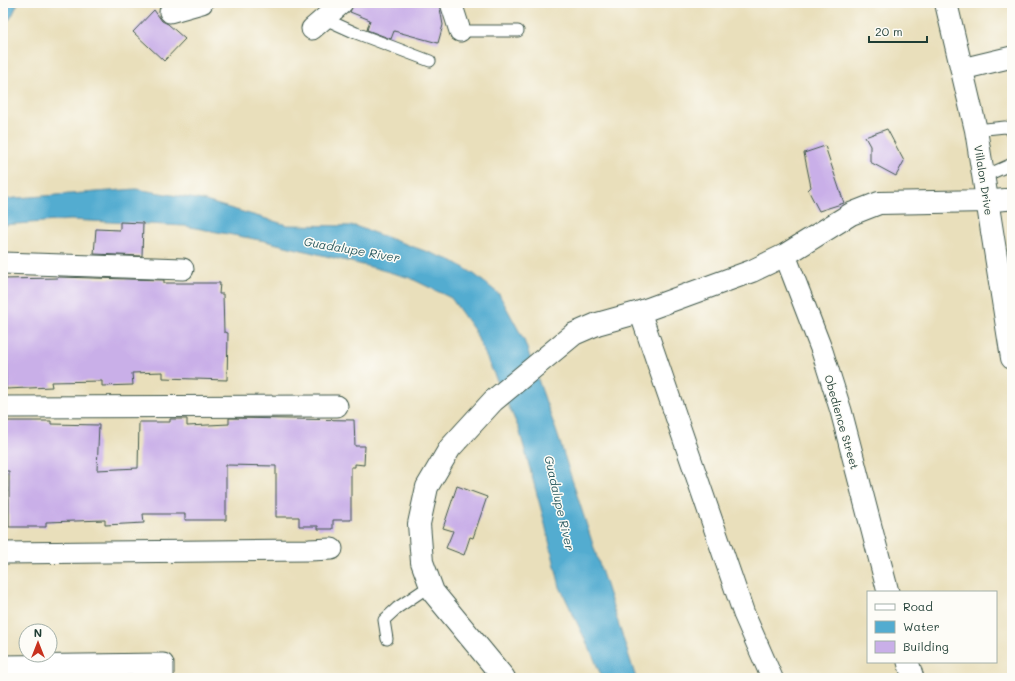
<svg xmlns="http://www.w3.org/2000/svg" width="1015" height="681" font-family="Mali,sans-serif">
<rect width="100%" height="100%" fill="#fdfcf7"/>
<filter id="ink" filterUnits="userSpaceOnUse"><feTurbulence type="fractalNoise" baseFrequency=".025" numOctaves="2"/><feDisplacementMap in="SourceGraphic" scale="8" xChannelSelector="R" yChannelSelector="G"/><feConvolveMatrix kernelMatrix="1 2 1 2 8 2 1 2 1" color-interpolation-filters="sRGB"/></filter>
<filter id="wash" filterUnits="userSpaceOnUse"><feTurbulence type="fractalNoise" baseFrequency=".012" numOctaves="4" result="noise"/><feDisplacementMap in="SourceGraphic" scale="16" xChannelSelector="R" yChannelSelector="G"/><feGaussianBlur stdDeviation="0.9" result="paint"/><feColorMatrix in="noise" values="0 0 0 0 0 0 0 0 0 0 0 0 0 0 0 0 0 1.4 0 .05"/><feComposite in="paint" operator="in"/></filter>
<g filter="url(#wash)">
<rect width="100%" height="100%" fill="#e9dfbb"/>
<path fill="#53acd0" stroke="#397482" d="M 3,3 L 18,3 L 12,16 L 3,27 Z
M 136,189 L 202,200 L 287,225 L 355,226 L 453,261 L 474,274 L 499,294 L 524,340 L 557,433 L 636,678 L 602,678 L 593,656 L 560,587 L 544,520 L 519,429 L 474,330 L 451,298 L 410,278 L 375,268 L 265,241 L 185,226 L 70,220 L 3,225 L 3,199 Z"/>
<g id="blocks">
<path fill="#c9afe8" d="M 354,3 L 439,3 L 443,25 L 438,43 L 394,31 L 391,39 L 367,30 L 370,20 L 350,12 Z
M 154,10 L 162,21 L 168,24 L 185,39 L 164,61 L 133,32 Z
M 887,129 L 904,161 L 896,176 L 870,162 L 870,146 L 865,137 Z
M 825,146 L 844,203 L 819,211 L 808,190 L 811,187 L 804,153 Z
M 120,222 L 143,223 L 142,256 L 94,254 L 96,229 L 120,230 Z
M 58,277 L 164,280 L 164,283 L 220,283 L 219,294 L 223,294 L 224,332 L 228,333 L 227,380 L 163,378 L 163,372 L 132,373 L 133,385 L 102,386 L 102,381 L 51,382 L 52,387 L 6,389 L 5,327 L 3,327 L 3,279 L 58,278 Z
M 229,418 L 354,420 L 355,446 L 365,446 L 364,465 L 355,464 L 355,467 L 351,467 L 351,520 L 333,520 L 333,529 L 318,529 L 318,526 L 299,526 L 299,517 L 276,517 L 276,466 L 226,465 L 226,520 L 185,520 L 185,514 L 143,514 L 144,523 L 105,525 L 105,520 L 46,522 L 46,527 L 9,527 L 9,471 L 3,471 L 5,421 L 51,421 L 51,424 L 99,425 L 97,470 L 138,468 L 139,422 L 170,422 L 170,419 L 187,419 L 187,426 L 229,424 Z
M 457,486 L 487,497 L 473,538 L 470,537 L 464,555 L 446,548 L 453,531 L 443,528 Z"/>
</g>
</g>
<g filter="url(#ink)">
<use href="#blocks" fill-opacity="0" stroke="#3d5548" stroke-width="1"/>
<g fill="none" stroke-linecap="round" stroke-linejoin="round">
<g stroke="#3d5548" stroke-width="13">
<path id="lane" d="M 325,19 L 356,33 L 430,61
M 460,31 L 518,31
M 976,130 L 1005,127 L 1010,128 L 1012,132
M 985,176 L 1012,164
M 387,639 L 384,620 L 397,608 L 431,585"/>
</g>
<g stroke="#3d5548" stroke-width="23">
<path id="street" d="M 451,3 L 460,31
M 170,12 L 202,3
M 312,29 L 342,3
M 962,69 L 1012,57
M 987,201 L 1012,199
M 785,255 L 822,351 L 841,411 L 888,592
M 3,263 L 183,269
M 640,312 L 744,614 L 772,678
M 3,407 L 337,406
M 3,553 L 309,550 L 332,549
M 908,662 L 913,678
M 3,666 L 163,664 L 163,678"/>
</g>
<g stroke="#3d5548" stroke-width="24">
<path id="secondary" d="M 946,3 L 976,130 L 1012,358
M 504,678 L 433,592 L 422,562 L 419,524 L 427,487 L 450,448 L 493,401 L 574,334 L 597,324 L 640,312 L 752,271 L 785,255 L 851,214 L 879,203 L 987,201"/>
</g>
<use href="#lane" stroke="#fff" stroke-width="11"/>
<use href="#street" stroke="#fff" stroke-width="21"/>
<use href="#secondary" stroke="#fff" stroke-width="22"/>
</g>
</g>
<g text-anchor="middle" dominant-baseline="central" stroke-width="3" stroke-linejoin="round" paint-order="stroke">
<g font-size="11" fill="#1f3d34" stroke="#fdfcf7">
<text transform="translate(984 180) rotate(81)">Villalon Drive</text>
<text transform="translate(842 422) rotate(74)">Obedience Street</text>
</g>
<g font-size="12" font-style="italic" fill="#2f5e63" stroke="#fdfcf7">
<text transform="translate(352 249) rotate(10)">Guadalupe River</text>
<text transform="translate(560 503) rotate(77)">Guadalupe River</text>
</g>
</g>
<rect width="1015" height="681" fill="none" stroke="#fdfcf7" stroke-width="16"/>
<rect x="867" y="591" width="130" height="72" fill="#fdfcf7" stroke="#a4b0a9"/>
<rect x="875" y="604" width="20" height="6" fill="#ffffff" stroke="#a4b0a9"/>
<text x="903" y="611" font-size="12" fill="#1f3d34">Road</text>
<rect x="875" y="621" width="20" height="12" fill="#53acd0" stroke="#a4b0a9"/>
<text x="903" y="631" font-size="12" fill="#1f3d34">Water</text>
<rect x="875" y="641" width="20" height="12" fill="#c9afe8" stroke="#a4b0a9"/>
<text x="903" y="651" font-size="12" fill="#1f3d34">Building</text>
<g transform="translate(38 643)"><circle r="19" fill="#fdfcf7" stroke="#a4b0a9"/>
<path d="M0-3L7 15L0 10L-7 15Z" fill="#c8321e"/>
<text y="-6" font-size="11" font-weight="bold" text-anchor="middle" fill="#1f3d34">N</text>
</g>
<path d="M869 36v6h58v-6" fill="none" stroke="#1f3d34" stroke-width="2"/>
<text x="875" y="36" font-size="12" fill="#1f3d34" stroke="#fdfcf7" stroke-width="3" paint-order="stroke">20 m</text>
</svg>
